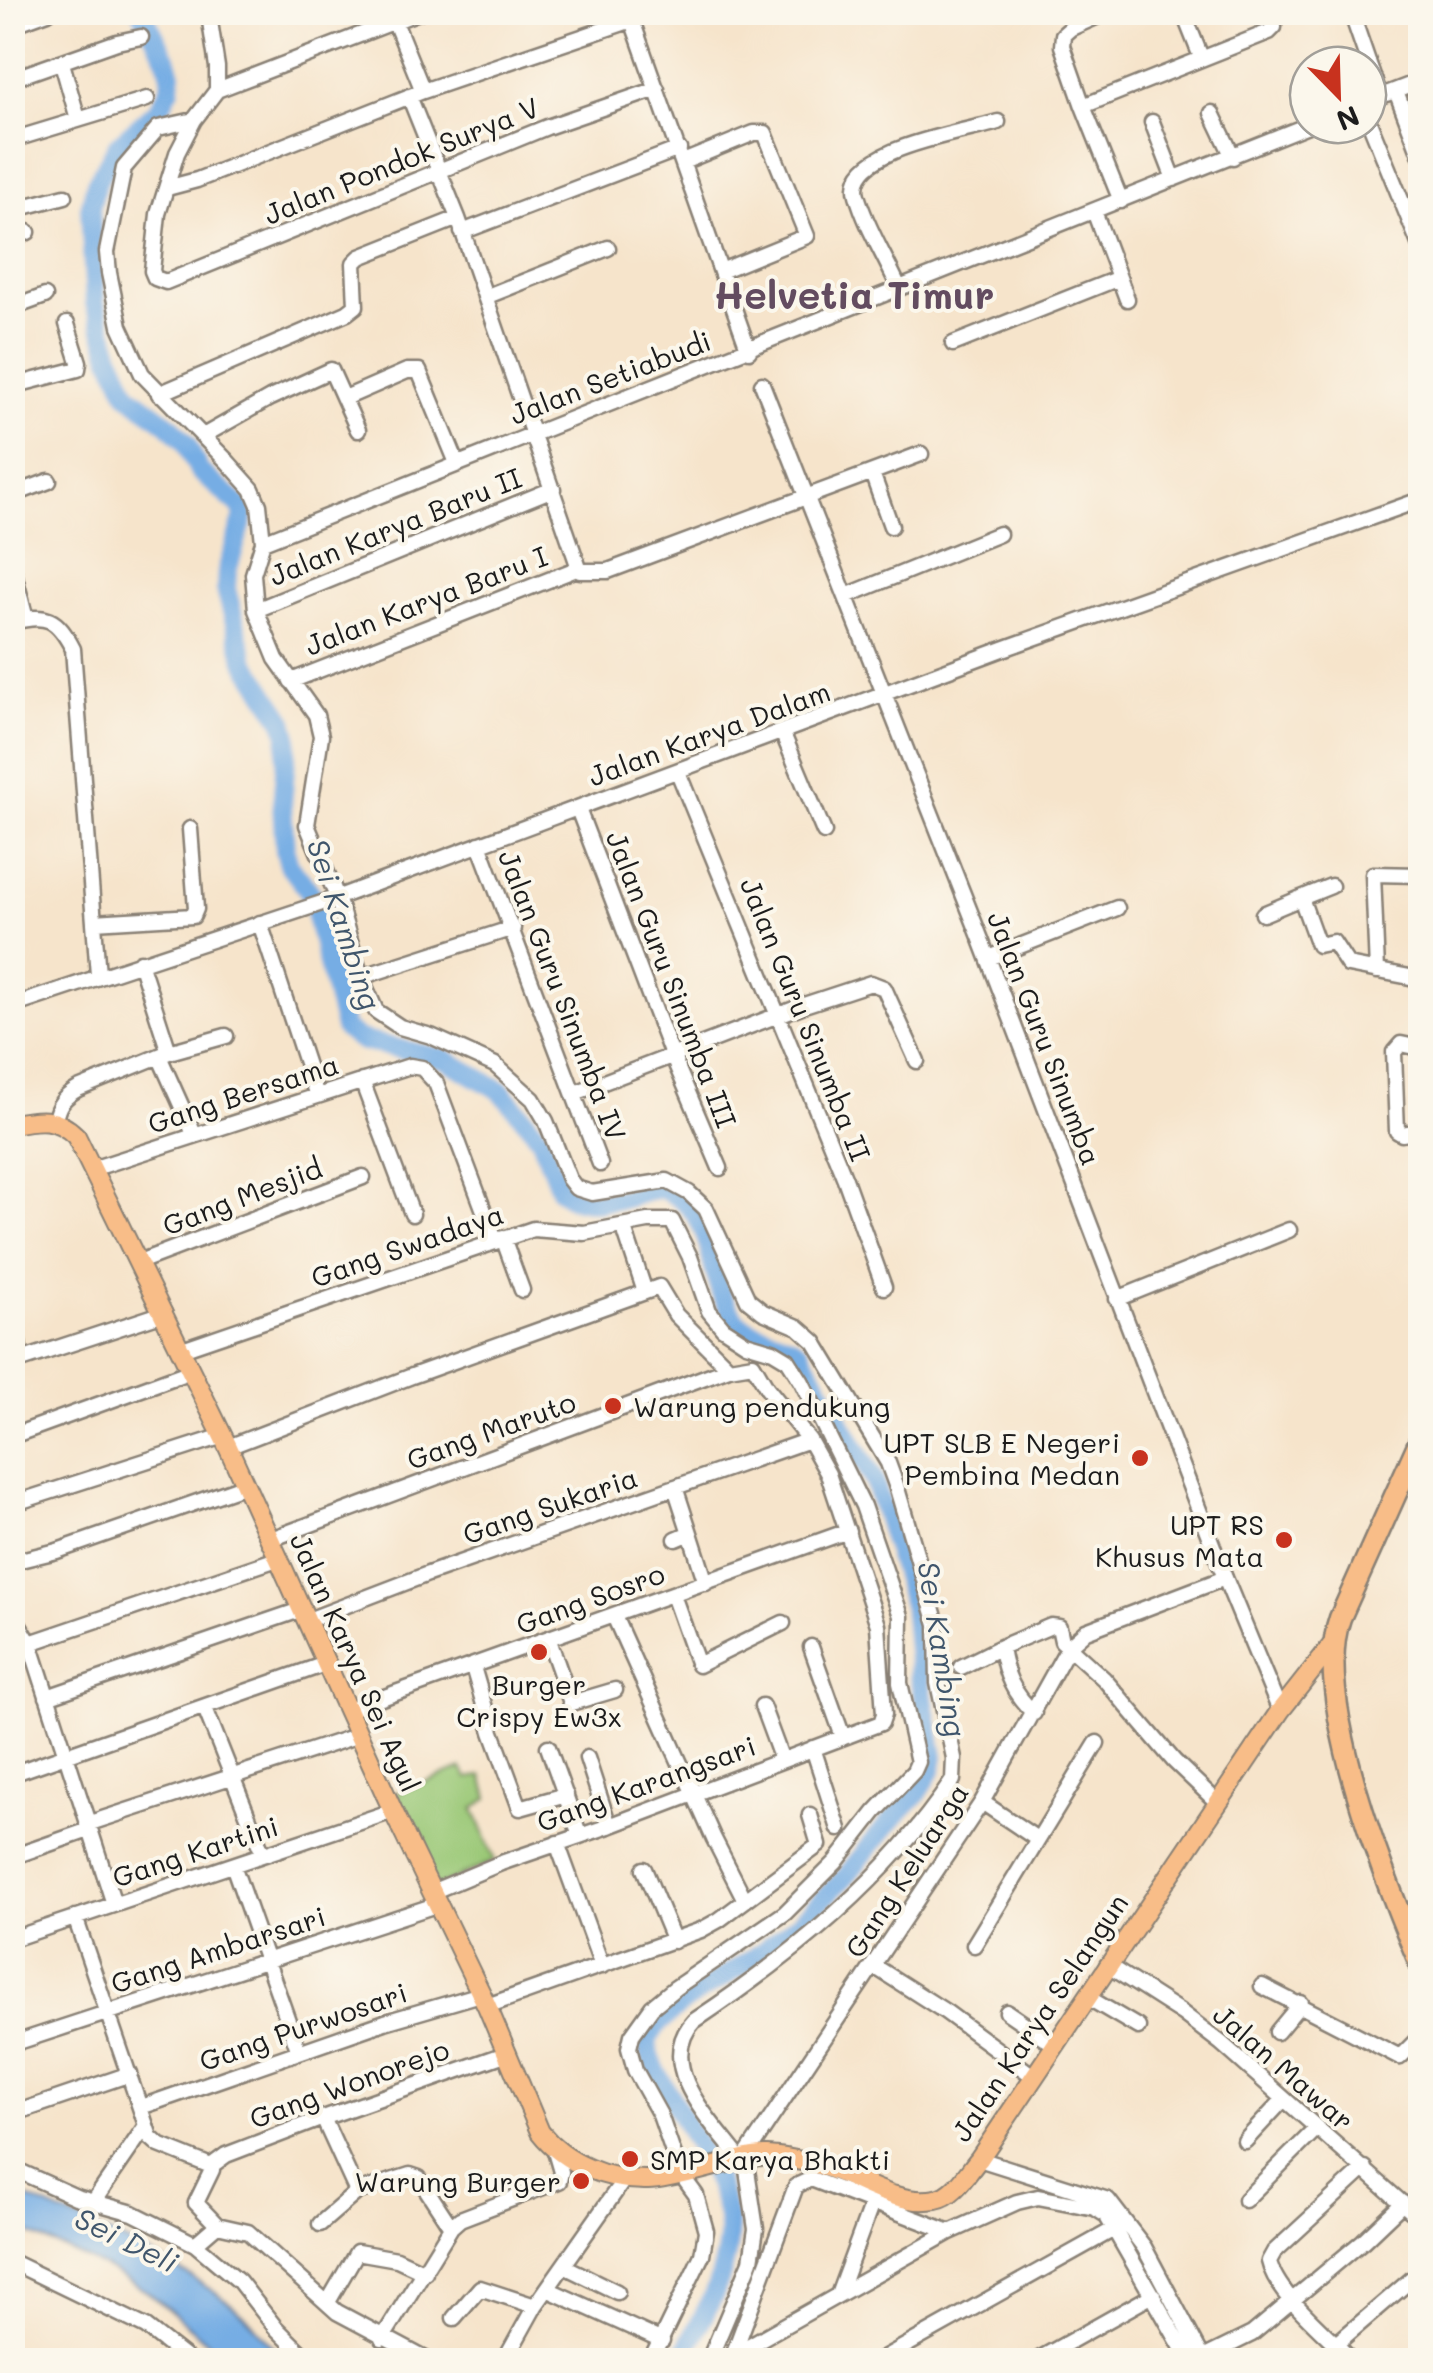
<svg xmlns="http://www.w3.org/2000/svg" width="1433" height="2373" font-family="Mali,sans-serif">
<rect width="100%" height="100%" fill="#fbf7ec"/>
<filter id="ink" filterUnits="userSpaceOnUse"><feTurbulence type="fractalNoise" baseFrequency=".01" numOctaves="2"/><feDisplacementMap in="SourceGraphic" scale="20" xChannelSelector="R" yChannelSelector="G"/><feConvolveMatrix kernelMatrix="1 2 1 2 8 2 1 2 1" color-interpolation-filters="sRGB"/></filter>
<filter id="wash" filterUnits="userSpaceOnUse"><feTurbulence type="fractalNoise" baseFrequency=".0048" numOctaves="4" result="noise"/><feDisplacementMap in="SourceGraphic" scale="40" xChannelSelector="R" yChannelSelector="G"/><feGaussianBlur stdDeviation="2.25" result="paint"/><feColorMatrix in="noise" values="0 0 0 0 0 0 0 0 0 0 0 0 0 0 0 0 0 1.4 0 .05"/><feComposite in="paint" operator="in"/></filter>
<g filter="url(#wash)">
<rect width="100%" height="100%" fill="#f6e4cb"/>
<path fill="#9ac876" stroke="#5b7249" stroke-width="2.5" d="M 462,1768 L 467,1778 L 482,1776 L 488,1798 L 474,1809 L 495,1861 L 436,1887 L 392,1795 Z"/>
<path fill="#76ade4" stroke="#496480" stroke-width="2.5" d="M 13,2192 C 87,2224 167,2255 232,2305 C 252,2320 268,2342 285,2360 L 229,2360 L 148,2292 L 104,2267 L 13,2226 Z"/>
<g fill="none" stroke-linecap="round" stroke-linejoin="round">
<path stroke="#76ade4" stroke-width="20" d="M 142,12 L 166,58 L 171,74 L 170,88 L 159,109 L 118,145 L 96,183 L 90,208 L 95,304 L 111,356 L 128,394 L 172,427 L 186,443 L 199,471 L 241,507 L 244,516 L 227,571 L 226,589 L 245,661 L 284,721 L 288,736 L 282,805 L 285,850 L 289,865 L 310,892 L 344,1028 L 359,1040 L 445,1059 L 501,1091 L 540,1137 L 560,1189 L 571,1198 L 594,1202 L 622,1199 L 659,1188 C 722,1210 702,1272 733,1316 C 747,1337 780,1336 800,1352 L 873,1478 L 908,1588 L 914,1612 L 919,1676 L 934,1756 L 931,1771 L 917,1794 L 887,1825 L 846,1876 L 798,1924 L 754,1958 L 685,2001 L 658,2024 L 647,2040 C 649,2065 666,2088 678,2110 C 697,2147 732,2195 728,2239 C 725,2282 700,2323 680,2360"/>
</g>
</g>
<g filter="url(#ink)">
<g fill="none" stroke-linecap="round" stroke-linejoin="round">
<g stroke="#898074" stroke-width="19">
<path id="minor" d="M 215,12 L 209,15 L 217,67 L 217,90 L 194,120 L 177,153 L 158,214 L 152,271 L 155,278 L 166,282 L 547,127 L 657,89
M 629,12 L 749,351
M 1183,12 L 1201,57
M 1351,12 L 1380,96
M 395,22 L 423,91
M 12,25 L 48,12
M 62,63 L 78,119
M 15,78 L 117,42 L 141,37
M 217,90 L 419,12
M 1396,91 L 1420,154
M 409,96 L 458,218 L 580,571 L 608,571 L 921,454
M 1368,101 L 1420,81
M 1083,106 L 1062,46 L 1063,35 L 1071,28 L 1107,12
M 1212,113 L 1233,157
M 1368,119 L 1420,246
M 194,120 L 158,128 L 124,168 L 107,252 L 109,273 L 120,326 L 142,374 L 227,461 L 252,489 L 259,505 L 263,542 L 253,574 L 256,610 L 276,659 L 316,715 L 321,736 L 307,825 L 337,897 L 361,977 L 376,1011 L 400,1027 L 431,1036 L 495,1065 L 533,1099 L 546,1121 L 569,1179 L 576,1188 L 592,1193 L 667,1181 L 689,1193 L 706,1209 L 748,1300 L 763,1312 L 798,1327 L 815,1342 L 888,1463 L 896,1485 L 937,1624 L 938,1683 L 954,1758 L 953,1780 C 886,1880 793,1955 694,2021 C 653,2065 713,2123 739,2158
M 1152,122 L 1174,179
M 12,140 L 147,99
M 683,162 L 754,133 L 765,133 L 807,236 L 721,271
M 167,188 L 197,180 L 423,91 L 632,20
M 1121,201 L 1083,106 L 1269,32 L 1274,27 L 1269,12
M 12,210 L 65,196
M 1094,211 L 1127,299
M 462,232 L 679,149
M 12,238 L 28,232
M 899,288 C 886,258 866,227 857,195 C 844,148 967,132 998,122
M 485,297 L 608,248
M 12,308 L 45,296
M 953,344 L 1119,278
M 762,384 L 980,937 L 1225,1578 L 1280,1711
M 12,386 L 78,369 L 79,362 L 67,324
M 159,394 L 347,313 L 356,306 L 354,263 L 360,257 L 458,218
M 345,398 L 407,371 L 419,371 L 457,463
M 203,436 L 270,398 L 331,370 L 358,430
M 872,473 L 891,526
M 12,495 L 49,481
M 263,542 L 1308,125
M 12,565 L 26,619
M 846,596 L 999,534
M 256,610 L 553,489
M 12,622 C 47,613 57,618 73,649 L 98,975
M 291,681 L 579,568
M 783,734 L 824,832
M 678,772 L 845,1179 L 884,1287
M 578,809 L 672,1055 L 720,1168
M 479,844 L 600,1164
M 1301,898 L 1331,886
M 1263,914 L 1301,898 L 1318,945 L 1333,942 L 1348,965 L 1420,979
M 94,922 L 193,916 L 196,909 L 190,829
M 260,923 L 317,1096
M 989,958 L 1117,908
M 140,962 L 169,1052
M 1377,971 L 1373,874 L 1420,875
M 361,977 L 513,928
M 12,1006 L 328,901 L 1003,649 L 1420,500
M 1420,1048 L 1401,1044 L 1394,1052 L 1397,1131 L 1402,1134 L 1420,1131
M 159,1056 L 194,1134
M 362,1081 L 412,1214
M 575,1093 L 807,1004 L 871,983 L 884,988 L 917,1061
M 55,1120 C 58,1104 64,1097 78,1089 L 169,1052 L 226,1036
M 1418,1132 L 1420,1161
M 92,1169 L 410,1066 L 422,1068 L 436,1083 L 495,1240
M 624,1228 L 645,1292
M 503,1238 L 522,1290
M 139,1262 L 363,1177
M 1117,1299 L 1289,1230
M 12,1309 L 21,1360
M 182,1349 L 533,1229 L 584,1233 L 648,1221 L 672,1221 L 690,1257 L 709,1311 L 723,1328 L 746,1343 L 773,1351 L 788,1360 L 802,1382 L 863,1506 L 901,1616 L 900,1683 L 918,1762 L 914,1771 L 875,1812 L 836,1862 L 785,1913 L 675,1988 L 652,2007 L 632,2035 L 629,2048 L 635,2070 L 660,2115 L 680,2173 L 696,2195 L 706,2231 L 702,2255 L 651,2360
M 12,1363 L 164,1313
M 12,1436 L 191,1371
M 228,1447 L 412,1376 L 659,1287 L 676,1315 L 729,1368
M 675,1487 L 690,1533 L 676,1539
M 12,1504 L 223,1436
M 690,1533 L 706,1583
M 271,1539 L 729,1368 L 753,1364 L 767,1388 L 809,1440 L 828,1474 L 878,1625 L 884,1714 L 881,1723 L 609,1826 L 501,1863 L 434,1891
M 12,1562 L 57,1551 L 246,1485
M 673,1595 L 698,1665 L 783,1623
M 12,1613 L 30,1643 L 114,1904
M 614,1616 L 714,1839 L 745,1900
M 308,1620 L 428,1574 L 809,1440
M 549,1640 L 571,1703 L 615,1690
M 30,1643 L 280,1558
M 811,1647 L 843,1737
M 473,1667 L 492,1732 L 520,1808 L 566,1795
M 961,1667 L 1001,1647
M 47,1697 L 303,1609
M 762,1706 L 782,1760
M 205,1708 L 263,1854
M 348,1710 L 848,1531
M 1034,1713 C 1013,1694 1005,1674 1001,1647 L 1051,1626 L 1059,1627 L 1062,1641 L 1104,1679 L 1174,1761 L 1217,1802
M 548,1747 L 580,1836
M 813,1748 L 839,1829
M 587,1758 L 609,1826
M 12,1774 L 328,1663
M 982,1802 L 1037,1839
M 87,1824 L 359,1735
M 557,1843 L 602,1966
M 12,1857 L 89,1830
M 233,1865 L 299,2052
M 644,1869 L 674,1941
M 75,1917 L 150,2137 L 159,2145 L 211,2166
M 12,1939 L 393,1811
M 974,1945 L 1097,1743
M 1107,1965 L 1182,2013 L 1221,2043 L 1420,2219
M 874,1966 L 946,2012 L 1033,2076
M 1262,1986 L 1400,2057 L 1420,2037
M 1087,1997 L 1138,2027
M 487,2006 L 701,1930 L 719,1920 L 819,1845 L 810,1815
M 1007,2012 L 1055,2045
M 1277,2032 L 1301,2003
M 12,2044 L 439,1904
M 141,2107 L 385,2022 L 481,1994
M 12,2114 L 130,2074
M 323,2118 L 357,2192
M 1245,2141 L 1284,2099
M 979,2159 L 1108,2200 L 1144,2247 L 1204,2360
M 211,2166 L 226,2155 L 323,2118 L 508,2053
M 211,2166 L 212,2170 L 196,2203 L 217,2225
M 12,2168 L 76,2197 L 133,2213 L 195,2244 L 239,2281 L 275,2327 L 308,2360
M 1245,2200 L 1317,2128
M 94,2201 L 145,2127
M 320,2224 L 357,2192 L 410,2175 L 419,2178 L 451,2227
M 195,2244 L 217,2225 L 248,2232 L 337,2312 L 427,2360
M 12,2262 L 146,2327 L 188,2360
M 564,2266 L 617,2292
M 547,2289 L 662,2341
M 838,2295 L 872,2203
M 328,2302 L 357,2252 L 397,2259 L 425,2272
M 454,2318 L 480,2288 L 535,2306
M 382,2339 L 451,2227 L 460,2219 L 559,2181 L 561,2172 L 554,2148
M 1336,2344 L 1420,2272
M 734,2354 L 950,2232 L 1017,2202 L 1038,2197 L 1095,2208 L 1106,2215 L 1189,2360
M 733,2355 L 796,2186 L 811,2179 L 950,2232
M 1203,2358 L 1252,2334 L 1363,2241 L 1403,2203
M 505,2360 L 535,2306 L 625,2178
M 709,2360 L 751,2261 L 756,2229 L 745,2157 L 982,1802 L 1069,1646 L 1086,1631 L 1225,1578
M 880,2360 L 1116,2228
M 1037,2360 L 1153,2295
M 1351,2360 C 1328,2334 1276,2295 1269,2261 L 1274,2252 L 1365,2168
M 1412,2360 L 1420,2354"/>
</g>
<g stroke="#898074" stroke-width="22">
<path id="major" d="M 12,1124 C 38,1119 56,1116 76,1136 L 228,1447 L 393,1811 L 487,2006 L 540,2132 C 565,2164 608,2181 648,2180 C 666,2180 703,2169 723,2164 C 738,2161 751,2155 767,2156 C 784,2157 803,2161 820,2165 C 856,2176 896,2207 936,2199 C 955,2196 967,2173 979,2159 L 1280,1711 L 1332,1645"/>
</g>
<g stroke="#898074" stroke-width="25">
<path id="highway" d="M 1420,1440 L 1340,1618 C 1311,1699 1387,1885 1420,1964"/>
</g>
<use href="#minor" stroke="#fff" stroke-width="14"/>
<use href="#major" stroke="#f8bd88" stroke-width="18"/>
<use href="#highway" stroke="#f8bd88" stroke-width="20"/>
</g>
</g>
<g fill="#c8321e" stroke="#fbf7ec" stroke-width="4">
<circle cx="613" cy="1406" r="10"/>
<circle cx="1140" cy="1458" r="10"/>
<circle cx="1284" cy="1540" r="10"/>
<circle cx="539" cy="1652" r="10"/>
<circle cx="630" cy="2159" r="10"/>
<circle cx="581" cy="2181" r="10"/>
</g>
<g text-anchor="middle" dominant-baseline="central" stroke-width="8" stroke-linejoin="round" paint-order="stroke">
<g font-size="28" fill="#1c1c1c" stroke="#fbf7ec">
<text transform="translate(401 160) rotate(-22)">Jalan Pondok Surya V</text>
<text transform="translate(610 377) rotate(-21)">Jalan Setiabudi</text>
<text transform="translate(395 526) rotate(-22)">Jalan Karya Baru II</text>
<text transform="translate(426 600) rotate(-21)">Jalan Karya Baru I</text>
<text transform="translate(709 733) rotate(-20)">Jalan Karya Dalam</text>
<text transform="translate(672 979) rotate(69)">Jalan Guru Sinumba III</text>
<text transform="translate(563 995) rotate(69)">Jalan Guru Sinumba IV</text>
<text transform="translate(806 1019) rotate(68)">Jalan Guru Sinumba II</text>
<text transform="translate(1045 1038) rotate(69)">Jalan Guru Sinumba</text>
<text transform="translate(243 1093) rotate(-18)">Gang Bersama</text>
<text transform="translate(242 1196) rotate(-21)">Gang Mesjid</text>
<text transform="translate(407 1245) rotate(-19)">Gang Swadaya</text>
<text transform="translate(491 1430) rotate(-20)">Gang Maruto</text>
<text transform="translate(550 1505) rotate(-19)">Gang Sukaria</text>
<text transform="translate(590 1598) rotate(-20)">Gang Sosro</text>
<text transform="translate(356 1662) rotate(66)">Jalan Karya Sei Agul</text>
<text transform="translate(646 1783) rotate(-20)">Gang Karangsari</text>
<text transform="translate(195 1851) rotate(-18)">Gang Kartini</text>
<text transform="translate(906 1870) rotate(-57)">Gang Keluarga</text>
<text transform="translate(218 1949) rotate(-18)">Gang Ambarsari</text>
<text transform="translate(1039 2017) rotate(-56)">Jalan Karya Selangun</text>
<text transform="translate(303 2026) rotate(-19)">Gang Purwosari</text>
<text transform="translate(1284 2067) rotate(41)">Jalan Mawar</text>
<text transform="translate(349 2083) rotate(-20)">Gang Wonorejo</text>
</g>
<g font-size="28" fill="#1c1c1c" stroke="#fbf7ec" text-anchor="end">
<text x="633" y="1406" text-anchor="start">Warung pendukung</text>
<text x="1120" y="1442">UPT SLB E Negeri<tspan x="1120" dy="32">Pembina Medan</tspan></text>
<text x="1264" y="1524">UPT RS<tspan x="1264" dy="32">Khusus Mata</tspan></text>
<text x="539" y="1684" text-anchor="middle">Burger<tspan x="539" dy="32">Crispy Ew3x</tspan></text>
<text x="650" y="2159" text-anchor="start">SMP Karya Bhakti</text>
<text x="561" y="2181">Warung Burger</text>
</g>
<g font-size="30" font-style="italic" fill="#40566c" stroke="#fbf7ec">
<text transform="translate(345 924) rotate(72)">Sei Kambing</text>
<text transform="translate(943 1649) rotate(81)">Sei Kambing</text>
<text transform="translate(127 2239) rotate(26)">Sei Deli</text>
</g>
<g font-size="38" font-weight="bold" fill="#634c60" stroke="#fbf7ec">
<text x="854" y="294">Helvetia Timur</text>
</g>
</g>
<rect width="1433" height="2373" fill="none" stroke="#fbf7ec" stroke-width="50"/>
<g transform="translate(1338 95) rotate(157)"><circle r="48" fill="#fbf7ec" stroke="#a29f99" stroke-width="2.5"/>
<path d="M0-8L18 38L0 25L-18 38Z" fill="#c8321e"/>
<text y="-15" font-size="28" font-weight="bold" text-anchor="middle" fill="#1c1c1c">N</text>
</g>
</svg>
